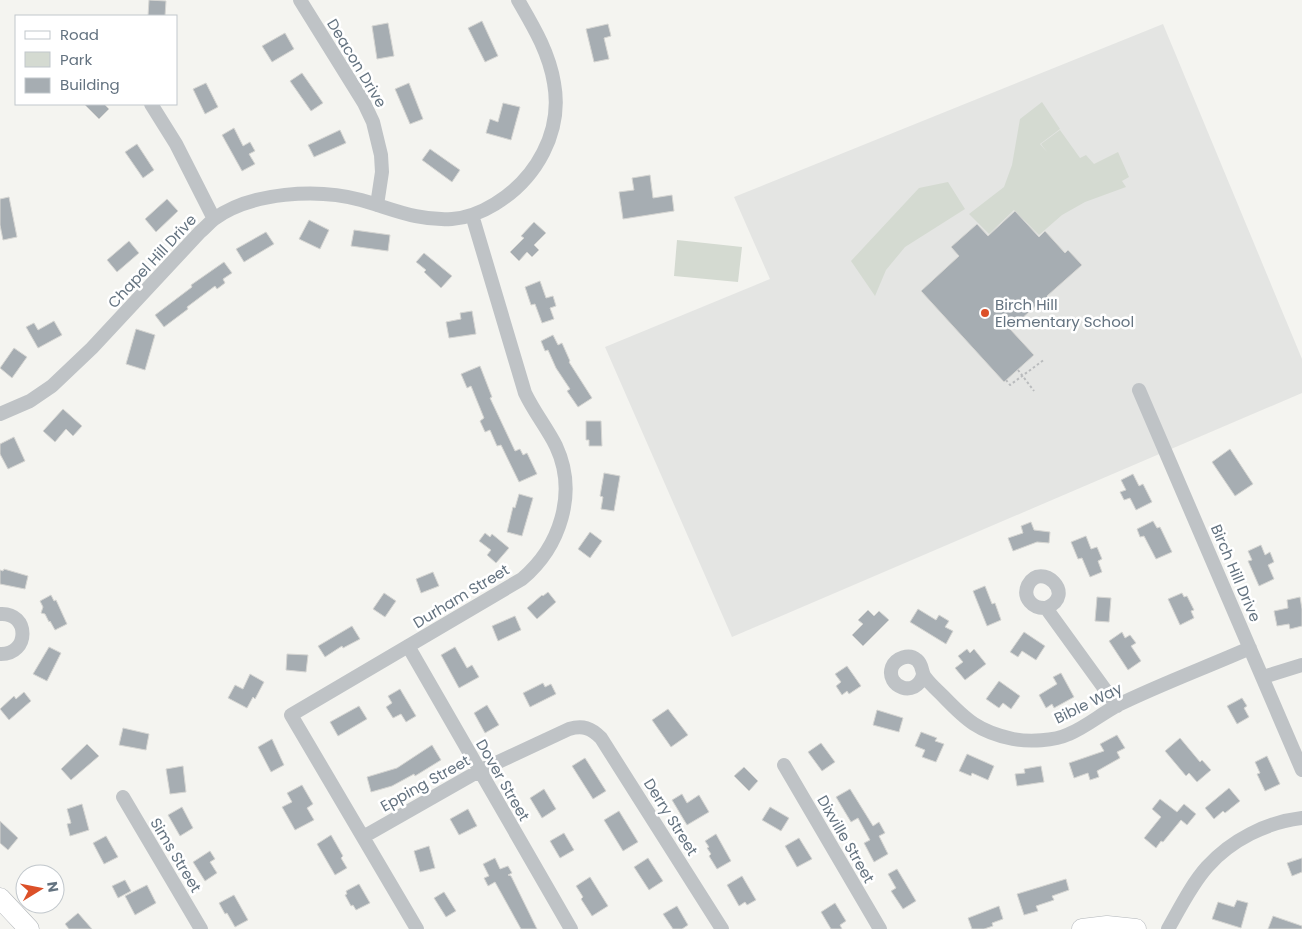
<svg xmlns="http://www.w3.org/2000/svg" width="1302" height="929" font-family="Poppins,sans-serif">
<rect width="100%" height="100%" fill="#f4f4f0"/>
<path fill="#e4e5e3" d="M 1163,24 L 1302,359 L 1302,393 L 732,637 L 605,347 L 770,279 L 734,197 Z"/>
<path fill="#d4dad1" d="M 1042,102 L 1060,129 L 1040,144 L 1047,152 L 1041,144 L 1060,130 L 1080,158 L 1086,155 L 1094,164 L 1118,152 L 1129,177 L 1122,181 L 1126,187 L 1085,202 L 1062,215 L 1039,235 L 1014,210 L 989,234 L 969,214 L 1004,187 L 1012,165 L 1020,119 Z
M 948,182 L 965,209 L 905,247 L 886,270 L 875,296 L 851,261 L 919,188 Z
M 677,240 L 742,247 L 738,282 L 674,276 Z"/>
<path fill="#a6adb2" stroke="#d5d5d2" d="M 149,0 L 166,1 L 165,16 L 148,16 Z
M 482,21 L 498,56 L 485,62 L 468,28 Z
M 388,23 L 394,56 L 377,59 L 372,26 Z
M 608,24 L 611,36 L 604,38 L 609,59 L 594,62 L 586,29 Z
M 285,33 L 294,49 L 272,62 L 262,46 Z
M 302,73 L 323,103 L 311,111 L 290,81 Z
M 206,83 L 218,107 L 205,114 L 193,89 Z
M 409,83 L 423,119 L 410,124 L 395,89 Z
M 503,103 L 520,107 L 511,140 L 486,133 L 490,119 L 498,122 Z
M 84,104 L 104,104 L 109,109 L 99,119 Z
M 234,128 L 243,146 L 250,142 L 255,151 L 249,154 L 255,164 L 242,171 L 222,135 Z
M 340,130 L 346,143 L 314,157 L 308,145 Z
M 137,144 L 154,170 L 143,178 L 125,152 Z
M 430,149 L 460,170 L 452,182 L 422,160 Z
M 650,175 L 653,198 L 672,195 L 674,211 L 623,219 L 619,192 L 634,190 L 632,178 Z
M 9,197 L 17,237 L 3,240 L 0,225 L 0,199 Z
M 167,199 L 178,211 L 156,232 L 145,219 Z
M 1015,211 L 1039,237 L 1045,231 L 1065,253 L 1068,250 L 1082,265 L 1047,296 L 1051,300 L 1042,309 L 1038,304 L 1010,329 L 1034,355 L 1004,382 L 921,291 L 959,256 L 951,247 L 977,224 L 988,236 Z
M 309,220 L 329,230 L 320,249 L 299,239 Z
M 534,222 L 546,233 L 534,245 L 539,250 L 532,257 L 527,252 L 519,261 L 510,252 L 524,238 L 521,236 Z
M 354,230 L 390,235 L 388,251 L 351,246 Z
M 266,232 L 274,244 L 244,262 L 236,249 Z
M 129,241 L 139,253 L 117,272 L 107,260 Z
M 424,253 L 452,276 L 441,288 L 424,272 L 426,270 L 416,262 Z
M 224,262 L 232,273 L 223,279 L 225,283 L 217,289 L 215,286 L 187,307 L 188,309 L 164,327 L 155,315 L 192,287 L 191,285 Z
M 540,281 L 546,298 L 553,296 L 556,306 L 550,308 L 554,319 L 542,323 L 535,304 L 531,305 L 525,287 Z
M 472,311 L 476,334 L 449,338 L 446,322 L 461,319 L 460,313 Z
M 54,321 L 62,335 L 38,348 L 26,327 L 34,323 L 38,330 Z
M 136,329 L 155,335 L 145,370 L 126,364 Z
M 553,335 L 558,345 L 562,343 L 570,361 L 569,362 L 592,398 L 578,407 L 567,391 L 570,389 L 556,368 L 548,350 L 545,351 L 541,341 Z
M 14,348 L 27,357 L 12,378 L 0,368 Z
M 480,366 L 492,397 L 490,398 L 515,451 L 520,449 L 523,455 L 527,453 L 537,474 L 519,482 L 501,445 L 497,446 L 490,430 L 485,432 L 480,421 L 484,418 L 471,386 L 467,388 L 461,374 Z
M 63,409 L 82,426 L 73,436 L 66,429 L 55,442 L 43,431 Z
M 586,421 L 601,421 L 602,446 L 589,446 L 589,440 L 586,440 Z
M 14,437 L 25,461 L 8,469 L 0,454 L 0,444 Z
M 1230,449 L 1253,484 L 1235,496 L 1212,462 Z
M 604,473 L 620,476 L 614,511 L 601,509 L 603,497 L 600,496 Z
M 1133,474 L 1139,486 L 1143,484 L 1152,502 L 1136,510 L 1130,498 L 1124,500 L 1120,492 L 1126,490 L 1121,480 Z
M 519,494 L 533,498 L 522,536 L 507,532 L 513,507 L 515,508 Z
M 1153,521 L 1157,528 L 1160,527 L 1172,552 L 1156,559 L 1144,536 L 1140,537 L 1137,529 Z
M 1031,522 L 1034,530 L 1050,532 L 1049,543 L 1037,542 L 1013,551 L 1008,538 L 1023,533 L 1021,526 Z
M 590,532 L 602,541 L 590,558 L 578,549 Z
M 485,533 L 490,537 L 492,534 L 509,548 L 496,563 L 487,555 L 491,550 L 479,541 Z
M 1086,536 L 1091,549 L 1097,547 L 1102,559 L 1098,561 L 1102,572 L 1090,577 L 1082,558 L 1078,559 L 1071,542 Z
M 1261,545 L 1265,555 L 1270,552 L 1274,562 L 1268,565 L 1274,579 L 1259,586 L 1248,561 L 1252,560 L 1248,551 Z
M 4,569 L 28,576 L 25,589 L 0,584 L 0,570 L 3,571 Z
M 433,572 L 439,586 L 421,593 L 416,579 Z
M 985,586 L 992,604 L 995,603 L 1001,620 L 987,626 L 973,591 Z
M 548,592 L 556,602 L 537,619 L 527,608 L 542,595 L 543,596 Z
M 384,593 L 396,601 L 385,617 L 373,609 Z
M 1182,593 L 1184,597 L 1187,596 L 1194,610 L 1191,611 L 1194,618 L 1180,625 L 1168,599 Z
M 51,595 L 54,601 L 56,600 L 67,624 L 55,630 L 50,621 L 49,622 L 45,614 L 41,613 L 43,607 L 40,601 Z
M 1097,597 L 1111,598 L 1109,622 L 1095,621 Z
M 1300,597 L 1302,609 L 1302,626 L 1290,629 L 1289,624 L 1277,626 L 1274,611 L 1288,608 L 1287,600 Z
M 918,609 L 936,620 L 939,615 L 949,621 L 945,627 L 953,631 L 946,644 L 910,622 Z
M 868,610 L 874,616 L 879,611 L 889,620 L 863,646 L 852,635 L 863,624 L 858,620 Z
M 515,616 L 521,630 L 498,641 L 492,626 Z
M 352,626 L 360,639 L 343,648 L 342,646 L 325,657 L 318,646 Z
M 1024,632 L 1045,646 L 1036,660 L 1022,651 L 1018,657 L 1010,652 Z
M 1122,632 L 1125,638 L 1130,635 L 1136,643 L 1131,646 L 1141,661 L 1128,670 L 1109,641 Z
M 49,647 L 61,653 L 47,681 L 33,674 Z
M 455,647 L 467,668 L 472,665 L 479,677 L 459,688 L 441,655 Z
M 967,649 L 970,653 L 974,649 L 986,664 L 965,680 L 955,668 L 963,662 L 958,656 Z
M 287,654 L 308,655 L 306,672 L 286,670 Z
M 847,666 L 861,686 L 849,694 L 847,691 L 842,695 L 836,686 L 841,682 L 835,674 Z
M 1061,673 L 1074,697 L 1054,708 L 1052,704 L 1046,708 L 1039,695 L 1057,684 L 1053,677 Z
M 250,674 L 264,682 L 255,699 L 253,697 L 247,708 L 228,698 L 235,685 L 243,689 Z
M 999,681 L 1020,696 L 1011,709 L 1003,703 L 999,708 L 986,699 Z
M 543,683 L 545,687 L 551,684 L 556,694 L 530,707 L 523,693 Z
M 400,689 L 416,716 L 406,722 L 401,714 L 393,718 L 386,707 L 392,703 L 388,696 Z
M 24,692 L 31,701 L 9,720 L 0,709 L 14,696 L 16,699 Z
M 1242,698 L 1247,706 L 1244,708 L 1249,717 L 1237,724 L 1227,706 Z
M 487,705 L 499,725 L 485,733 L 474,713 Z
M 359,706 L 367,719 L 338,736 L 330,722 Z
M 668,709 L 688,735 L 671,747 L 652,720 Z
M 877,710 L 903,718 L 899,732 L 873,725 Z
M 123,728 L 149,734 L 146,750 L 119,745 Z
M 921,732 L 937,738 L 935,741 L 944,744 L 936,762 L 922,757 L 925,750 L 915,746 Z
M 1117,735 L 1125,748 L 1117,752 L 1120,758 L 1097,771 L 1099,777 L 1090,780 L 1088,773 L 1074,778 L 1069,763 L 1104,751 L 1100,744 Z
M 1180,738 L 1200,762 L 1202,760 L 1211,770 L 1197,782 L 1189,773 L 1186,776 L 1165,751 Z
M 272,739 L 284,765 L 271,772 L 258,747 Z
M 821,743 L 835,762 L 822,771 L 808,752 Z
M 87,744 L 99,756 L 71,780 L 61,769 Z
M 432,745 L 441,760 L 415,776 L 414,774 L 392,786 L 371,792 L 367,777 L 397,768 Z
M 967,754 L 994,766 L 988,780 L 972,773 L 971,776 L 959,771 Z
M 1267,756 L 1280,784 L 1265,791 L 1257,774 L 1260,773 L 1255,762 Z
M 585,758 L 606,791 L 593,799 L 572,766 Z
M 183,766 L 186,792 L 170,794 L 166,769 Z
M 1041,766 L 1044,782 L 1017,786 L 1015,774 L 1025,773 L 1024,769 Z
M 744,767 L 758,781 L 749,791 L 734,776 Z
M 302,785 L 313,804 L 307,808 L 314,820 L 295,830 L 282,807 L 292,802 L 287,793 Z
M 1229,788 L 1240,801 L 1225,813 L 1223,811 L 1214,819 L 1205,808 Z
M 544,789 L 556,809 L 542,818 L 530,798 Z
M 850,789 L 873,826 L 879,822 L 885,833 L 879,836 L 888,854 L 874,862 L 864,843 L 870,840 L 858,818 L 851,822 L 836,797 Z
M 682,794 L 687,803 L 699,795 L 709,812 L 687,825 L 672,800 Z
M 1160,799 L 1177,812 L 1184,804 L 1196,814 L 1187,825 L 1181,820 L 1163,842 L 1161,841 L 1156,848 L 1144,838 L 1161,817 L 1152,809 Z
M 82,804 L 89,830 L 70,836 L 67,824 L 71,823 L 67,809 Z
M 182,807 L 193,828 L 180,836 L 168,815 Z
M 770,807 L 789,818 L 781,831 L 762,820 Z
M 468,809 L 477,826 L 459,835 L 450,819 Z
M 619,811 L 638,842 L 623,851 L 604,820 Z
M 0,821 L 18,838 L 8,850 L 0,843 Z
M 564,833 L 574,850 L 560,858 L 550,841 Z
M 716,834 L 731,861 L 717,869 L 709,856 L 711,854 L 707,848 L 709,847 L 705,841 Z
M 331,835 L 343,856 L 341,858 L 347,868 L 335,875 L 317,844 Z
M 106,836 L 118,857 L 104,864 L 93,843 Z
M 799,838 L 812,859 L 797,867 L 785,846 Z
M 429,846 L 435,868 L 420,872 L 414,851 Z
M 210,851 L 215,859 L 210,862 L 217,873 L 205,881 L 193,862 Z
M 495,858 L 500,869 L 508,866 L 512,873 L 508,875 L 511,876 L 537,929 L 521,929 L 495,882 L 488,886 L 484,878 L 489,876 L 483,864 Z
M 648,858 L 663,881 L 649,890 L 634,867 Z
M 1302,858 L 1302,872 L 1292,876 L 1287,863 Z
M 897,869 L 916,901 L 903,909 L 891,891 L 896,888 L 888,874 Z
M 742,876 L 756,900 L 747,905 L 745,902 L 739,906 L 727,885 Z
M 590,877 L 608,906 L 592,916 L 581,899 L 583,897 L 576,886 Z
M 1066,879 L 1069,890 L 1052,896 L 1054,900 L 1036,906 L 1038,911 L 1024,915 L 1017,894 Z
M 125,880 L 131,891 L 118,898 L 112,886 Z
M 359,884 L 370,903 L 356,910 L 353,905 L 351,906 L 345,895 L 347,894 L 346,891 Z
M 147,885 L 156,903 L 135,915 L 125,896 Z
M 444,892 L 456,911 L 446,917 L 434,898 Z
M 234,895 L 248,920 L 235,927 L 227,913 L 225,914 L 219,903 Z
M 1237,900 L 1248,903 L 1241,928 L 1212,919 L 1218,902 L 1234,907 Z
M 835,903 L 846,921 L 840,925 L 842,929 L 831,929 L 821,912 Z
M 677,906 L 688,925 L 682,929 L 673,929 L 663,914 Z
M 999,906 L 1003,919 L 992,923 L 993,926 L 984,929 L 972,929 L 968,918 Z
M 78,913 L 92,929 L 69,929 L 65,924 Z
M 1273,916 L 1302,926 L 1302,929 L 1268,929 Z"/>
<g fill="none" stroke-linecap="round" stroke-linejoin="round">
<g stroke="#b2b6ba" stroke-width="21">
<path id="secondary" d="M 0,898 L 29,929
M 1082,929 L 1107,926 L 1136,929"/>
</g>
<path stroke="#b9bbbd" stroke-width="2" stroke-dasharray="2.5 2.5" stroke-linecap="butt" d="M 1018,370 L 1034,391
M 1006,380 L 1010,385 L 1045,359"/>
<path stroke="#bfc3c6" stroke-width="14" d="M 300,0 L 364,103 L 373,122 L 381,155 L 382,172 L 377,205
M 151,104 L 176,144 L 214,219
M 1139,390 L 1302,770
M 0,414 L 30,401 L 52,386 L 92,348 L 200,232 C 205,228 209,223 214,219 C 251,192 317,188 361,200 C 393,209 417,221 452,219 C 468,218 482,212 495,204 C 536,179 563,132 554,83 C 549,52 533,26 518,0
M 1046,608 C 1033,609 1022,598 1028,585 C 1041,560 1078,595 1046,608 L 1117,706
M 0,614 C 30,612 30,655 0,654
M 408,646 L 571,929
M 923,675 C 916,699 885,687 892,667 C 896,658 909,653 917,660 C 923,665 921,672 925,677 C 930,684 937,690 943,696 C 966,720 979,732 1013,739 C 1029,742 1054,741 1069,734 C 1086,727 1101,714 1118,705 C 1161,684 1207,667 1250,648
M 1263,677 L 1302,665
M 784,765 L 880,929
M 123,797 L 201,929
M 363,837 L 479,771 L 569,729 C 583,725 591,728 601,738 L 722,929
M 417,929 L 291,715 L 522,579 C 560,547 578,493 556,446 C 547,428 534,412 525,393 L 472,215
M 1168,929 C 1180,908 1191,885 1207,867 C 1231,840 1267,822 1302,818"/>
<use href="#secondary" stroke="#fff" stroke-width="20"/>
</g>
<circle fill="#dc5028" stroke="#fff" stroke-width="2" cx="985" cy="313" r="5"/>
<g text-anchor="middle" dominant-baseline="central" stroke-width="5" stroke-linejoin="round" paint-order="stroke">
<g font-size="15" fill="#647380" stroke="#fff">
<text transform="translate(357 63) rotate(59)">Deacon Drive</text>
<text transform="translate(152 261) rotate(-47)">Chapel Hill Drive</text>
<text transform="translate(1236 573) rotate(67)">Birch Hill Drive</text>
<text transform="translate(461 596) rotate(-31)">Durham Street</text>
<text transform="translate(1088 703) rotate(-26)">Bible Way</text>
<text transform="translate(503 780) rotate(60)">Dover Street</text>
<text transform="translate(425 783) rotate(-29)">Epping Street</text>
<text transform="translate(671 817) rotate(58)">Derry Street</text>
<text transform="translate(846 839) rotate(60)">Dixville Street</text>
<text transform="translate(176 855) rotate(59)">Sims Street</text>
</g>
<g font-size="15" fill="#647380" stroke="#fff" text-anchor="start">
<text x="995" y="304">Birch Hill<tspan x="995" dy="17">Elementary School</tspan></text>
</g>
</g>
<rect x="15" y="15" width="162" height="90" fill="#ffffff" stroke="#c1c7cc"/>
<rect x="25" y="31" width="25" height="8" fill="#ffffff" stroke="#c1c7cc"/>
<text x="60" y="40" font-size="15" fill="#647380">Road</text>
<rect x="25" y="52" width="25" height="15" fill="#d4dad1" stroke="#c1c7cc"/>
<text x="60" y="65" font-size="15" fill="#647380">Park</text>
<rect x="25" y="78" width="25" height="15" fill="#a6adb2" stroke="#c1c7cc"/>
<text x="60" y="90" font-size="15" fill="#647380">Building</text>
<g transform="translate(40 889) rotate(80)"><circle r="24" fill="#ffffff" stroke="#c1c7cc"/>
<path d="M0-4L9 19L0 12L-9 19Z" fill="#dc5028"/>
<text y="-8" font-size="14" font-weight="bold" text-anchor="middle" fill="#647380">N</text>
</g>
</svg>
